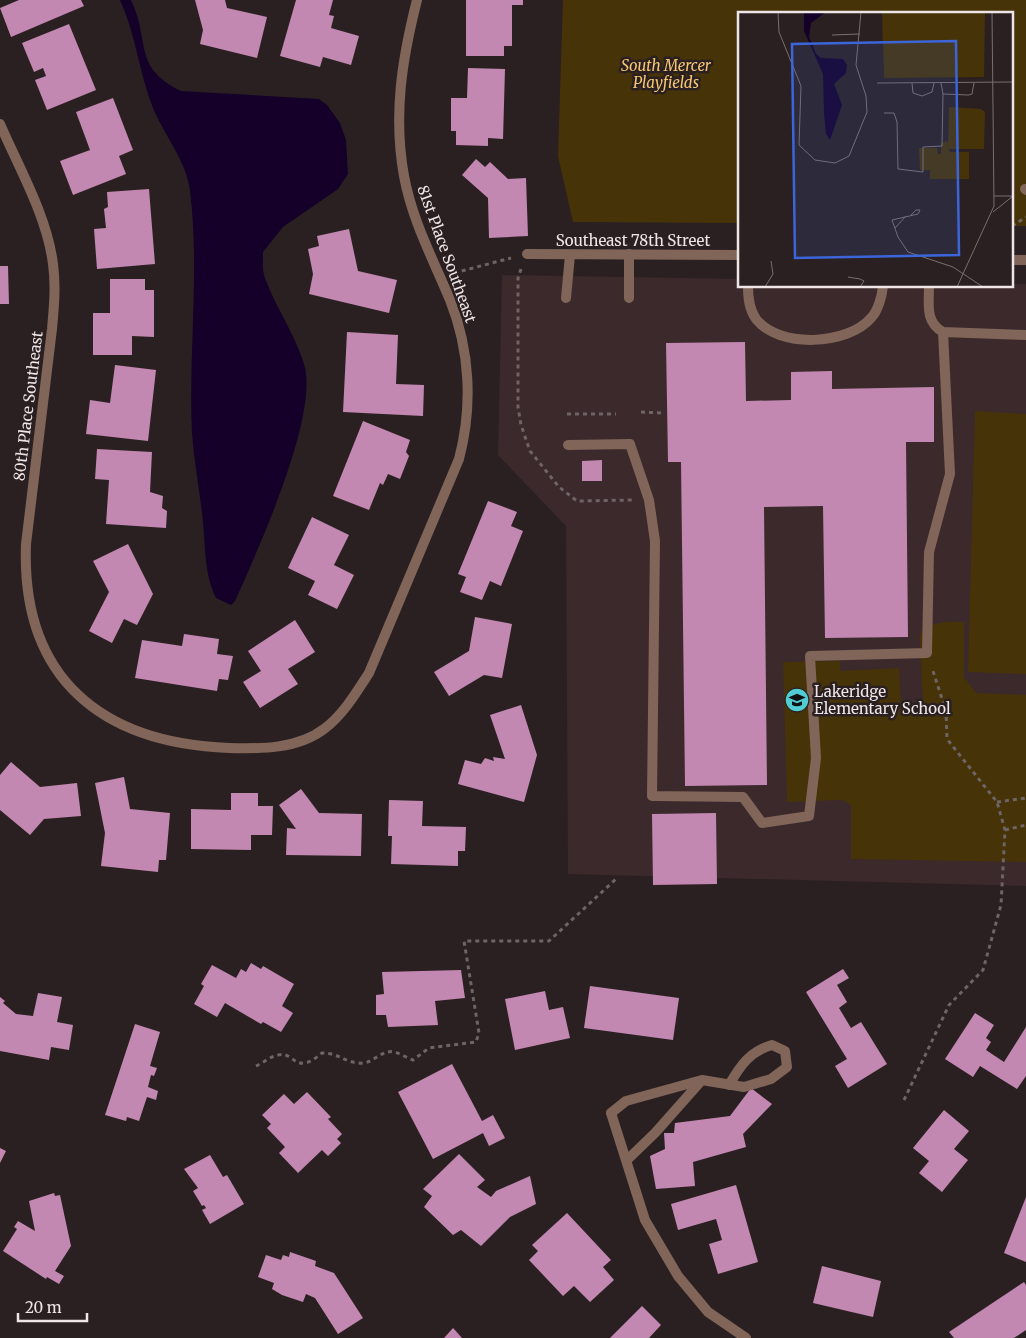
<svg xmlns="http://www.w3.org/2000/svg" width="1026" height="1338" font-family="Merriweather,serif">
<rect width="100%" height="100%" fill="#2b2021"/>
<path fill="#3b292b" d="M 502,275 L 740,279 L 740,286 L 1012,286 L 1012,284 L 1026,284 L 1026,886 L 568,874 L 566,526 L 498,455 Z"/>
<path fill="#473308" d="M 563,0 L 1026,0 L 1026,226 L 1012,226 L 1012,14 L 740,14 L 740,223 L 573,222 L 558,156 Z
M 975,411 L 1026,414 L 1026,674 L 968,672 Z
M 948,622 L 964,622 L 964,677 L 976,693 L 1026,695 L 1026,862 L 851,859 L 851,805 L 843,800 L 787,802 L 783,662 L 840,661 L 840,671 L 899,668 L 901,706 L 923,706 L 920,635 C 925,625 937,623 948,622 Z"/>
<path fill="#140029" d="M 120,0 L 131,0 C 151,42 132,67 181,91 L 319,99 L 327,105 L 340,123 L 346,140 L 348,174 L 338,189 L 283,227 L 263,252 C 263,260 262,271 265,278 C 276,308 295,334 304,364 C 320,414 257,552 235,601 L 231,605 L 216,598 C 203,571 206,543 202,513 C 199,487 194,461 192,434 C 188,354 200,272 190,191 C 187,162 164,135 153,108 C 139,73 136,35 120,0 Z"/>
<path fill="#c288b1" d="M 19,0 L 81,0 L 84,6 L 11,37 L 0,8 Z
M 195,0 L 225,0 L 227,8 L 267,17 L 257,58 L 200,44 L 203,30 Z
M 296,0 L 333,0 L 329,15 L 334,16 L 331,28 L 359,36 L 351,65 L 323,57 L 320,67 L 280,56 Z
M 466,0 L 523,0 L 523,5 L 512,5 L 512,46 L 504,46 L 504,56 L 466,56 Z
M 69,24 L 96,90 L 47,110 L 35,80 L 46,76 L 43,68 L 34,72 L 22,43 Z
M 468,68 L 505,69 L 503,139 L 488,138 L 488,146 L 456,145 L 456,131 L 451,131 L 451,98 L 467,98 Z
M 113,98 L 133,150 L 119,156 L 126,174 L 73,195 L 60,161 L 90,150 L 76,112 Z
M 476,159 L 485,167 L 490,162 L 508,179 L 526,178 L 528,236 L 489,238 L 488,198 L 462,175 Z
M 149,189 L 155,264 L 97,269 L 94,229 L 106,228 L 104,209 L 108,207 L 107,192 Z
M 349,229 L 358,271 L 397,280 L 389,313 L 309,294 L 313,274 L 308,249 L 319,246 L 317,236 Z
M 0,266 L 8,266 L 9,304 L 0,304 Z
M 110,279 L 145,279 L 145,290 L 154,290 L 154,337 L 132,336 L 132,355 L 93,355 L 93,313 L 110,313 Z
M 347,332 L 398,335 L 396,384 L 424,385 L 423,416 L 343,412 Z
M 745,342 L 746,401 L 791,400 L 791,372 L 832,371 L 832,389 L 934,387 L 934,442 L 906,442 L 908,637 L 825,638 L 823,506 L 764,507 L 767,785 L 685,786 L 681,462 L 668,462 L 666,343 Z
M 115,365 L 156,370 L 148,441 L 86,434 L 90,400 L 110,403 Z
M 363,421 L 410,440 L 406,452 L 409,456 L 400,479 L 388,474 L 383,485 L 380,483 L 369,510 L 333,496 Z
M 97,449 L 152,452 L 150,492 L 163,496 L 162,508 L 167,511 L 166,528 L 106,524 L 109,480 L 95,479 Z
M 602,460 L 602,481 L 582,481 L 582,461 Z
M 488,501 L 517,512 L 511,526 L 523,531 L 501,586 L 490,581 L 482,600 L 460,592 L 466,577 L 458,574 Z
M 312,517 L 349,535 L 334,565 L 354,575 L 337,609 L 308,595 L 315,581 L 288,568 Z
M 128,544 L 153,594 L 137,625 L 124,619 L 112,643 L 89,631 L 109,592 L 93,561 Z
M 475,617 L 512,624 L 502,678 L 484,675 L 449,696 L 434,672 L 469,651 Z
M 295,620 L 315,652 L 288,669 L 298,684 L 260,708 L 243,682 L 261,671 L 248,651 Z
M 184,634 L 219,639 L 217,654 L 233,656 L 228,680 L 219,679 L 217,691 L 135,678 L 142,640 L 182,646 Z
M 521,705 L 537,755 L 524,802 L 458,784 L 465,760 L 481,764 L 485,758 L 494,761 L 493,757 L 505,759 L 490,715 Z
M 11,762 L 40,787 L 77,783 L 81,816 L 44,819 L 30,835 L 0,810 L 0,775 Z
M 124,777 L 130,809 L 170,813 L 166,860 L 159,860 L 158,872 L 101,866 L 105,833 L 95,783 Z
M 301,789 L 319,813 L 362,814 L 361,856 L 286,855 L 287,828 L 296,829 L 279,805 Z
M 231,793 L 258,793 L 258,806 L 273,806 L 272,835 L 251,835 L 251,850 L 191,849 L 191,809 L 231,810 Z
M 389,800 L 423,801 L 422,826 L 466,827 L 465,851 L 458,851 L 458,866 L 391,864 L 392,836 L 388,836 Z
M 716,813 L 717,884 L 653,885 L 652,814 Z
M 251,963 L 261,969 L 263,966 L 294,984 L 282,1006 L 293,1013 L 281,1032 L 263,1022 L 261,1024 L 225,1003 L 217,1017 L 194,1004 L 204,986 L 201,984 L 212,965 L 236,978 L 241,969 L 246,972 Z
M 843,969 L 849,978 L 837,985 L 847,1002 L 839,1008 L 851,1028 L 861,1022 L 887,1064 L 848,1088 L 835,1066 L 847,1059 L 806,992 Z
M 461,970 L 465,998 L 435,1001 L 438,1025 L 388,1027 L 386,1015 L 376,1015 L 376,995 L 384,994 L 382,972 Z
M 590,986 L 679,998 L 673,1040 L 584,1028 Z
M 545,991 L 549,1010 L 563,1007 L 570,1038 L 515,1050 L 505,999 Z
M 38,993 L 62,997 L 57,1022 L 73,1025 L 69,1050 L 51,1047 L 49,1060 L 0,1051 L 0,997 L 5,1001 L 3,1003 L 16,1014 L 33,1016 Z
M 975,1013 L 994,1025 L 986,1038 L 991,1042 L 986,1050 L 1004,1062 L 1026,1027 L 1026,1076 L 1017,1089 L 980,1066 L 973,1077 L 945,1059 Z
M 135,1024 L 160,1032 L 150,1066 L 157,1068 L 154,1076 L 151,1075 L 148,1087 L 158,1091 L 156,1100 L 147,1097 L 139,1121 L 127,1117 L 126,1121 L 105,1115 Z
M 452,1064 L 482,1121 L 493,1115 L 505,1138 L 489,1146 L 483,1133 L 433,1159 L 398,1092 Z
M 751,1088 L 772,1104 L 743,1134 L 746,1147 L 693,1162 L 695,1186 L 656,1189 L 650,1156 L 665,1149 L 664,1133 L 674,1133 L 675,1123 L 730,1116 Z
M 307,1092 L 331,1117 L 328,1119 L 342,1134 L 337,1139 L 341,1143 L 328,1156 L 322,1150 L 298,1173 L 279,1153 L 285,1147 L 267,1128 L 271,1124 L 262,1115 L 284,1094 L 294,1104 Z
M 944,1110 L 969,1131 L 954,1149 L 968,1160 L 942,1192 L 919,1173 L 929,1161 L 913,1148 Z
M 0,1148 L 6,1151 L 0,1163 Z
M 459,1154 L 485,1180 L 477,1187 L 491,1197 L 496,1191 L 530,1176 L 536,1204 L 510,1217 L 481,1246 L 461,1230 L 453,1235 L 424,1207 L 432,1196 L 423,1189 Z
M 210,1155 L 223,1177 L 227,1175 L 244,1204 L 210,1224 L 202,1210 L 206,1208 L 204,1205 L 202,1206 L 193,1191 L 198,1188 L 184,1169 Z
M 736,1185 L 758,1262 L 718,1274 L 709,1244 L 722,1240 L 716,1219 L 678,1230 L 671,1204 Z
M 54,1193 L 55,1196 L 60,1195 L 71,1246 L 55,1271 L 64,1276 L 59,1284 L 47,1277 L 46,1279 L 3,1251 L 17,1229 L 14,1227 L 18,1221 L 35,1231 L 29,1201 Z
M 1026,1197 L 1026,1262 L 1004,1253 Z
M 567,1213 L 611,1260 L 603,1267 L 614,1280 L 590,1302 L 574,1286 L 563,1296 L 529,1260 L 538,1251 L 532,1245 Z
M 290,1252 L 316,1261 L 315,1266 L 334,1273 L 363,1318 L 338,1334 L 315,1298 L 306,1294 L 303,1302 L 282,1295 L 272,1289 L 274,1283 L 258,1277 L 266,1255 L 281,1260 L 283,1255 L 289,1257 Z
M 822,1266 L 881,1281 L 873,1317 L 813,1303 Z
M 1024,1282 L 1026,1285 L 1026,1330 L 1014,1338 L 954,1338 L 949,1332 Z
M 642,1306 L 661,1325 L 649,1338 L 610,1338 Z
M 453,1328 L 454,1329 L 462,1338 L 444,1338 Z"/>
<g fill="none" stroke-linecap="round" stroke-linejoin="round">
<path stroke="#6e6465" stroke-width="3" stroke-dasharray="4 4" stroke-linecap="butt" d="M 1012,226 L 1026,217
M 521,269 L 518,278 L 518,407 L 521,425 L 530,451 L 559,487 L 577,501 L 632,500
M 454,273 L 511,258
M 641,412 L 661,413
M 567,414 L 616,414
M 997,802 L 1026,798
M 1005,830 L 1026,825
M 256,1066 C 263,1063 271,1056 278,1055 C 296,1051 294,1077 322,1053 C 339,1053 344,1062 359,1063 C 373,1065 380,1049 395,1052 C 401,1054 407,1058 413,1060 L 429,1048 L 476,1042 L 479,1033 L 464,941 L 549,941 L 616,879
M 904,1100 L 949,1005 L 983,970 L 1001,905 L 1005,830 L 997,802 L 947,739 L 946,711 L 932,668"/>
<path stroke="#806558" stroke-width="10" d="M 1025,189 L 1026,190
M 748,286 C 748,298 749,309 756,319 C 779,349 848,345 871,318 C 878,311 882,296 883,286
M 929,286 C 929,305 925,322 943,332 L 1026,335
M 566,298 L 570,255
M 629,298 L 629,254
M 568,445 L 630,444 L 649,500 L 655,541 L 652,796 L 743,797 L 762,823 L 809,816 L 816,758 L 810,656 L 927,653 L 929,552 L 950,474 L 943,332
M 611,1113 L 626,1101 L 702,1080 L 744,1087 L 771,1079 L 787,1067 L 785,1051 L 772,1045 C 750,1051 740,1066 729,1085
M 627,1160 L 655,1133 L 702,1080"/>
<path stroke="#806558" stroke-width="10" d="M 0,124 C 19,168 47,216 53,264 C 56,286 54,307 52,329 L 26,544 C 21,678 101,743 229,748 C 260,749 298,749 324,729 C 343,715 356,693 369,673 L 459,459 C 473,406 470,350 450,300 C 433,259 412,220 404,176 C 393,115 402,59 417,0
M 527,254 L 740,255
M 1012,260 L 1026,260
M 611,1113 L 645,1220 L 678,1276 L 708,1312 L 746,1338"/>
</g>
<defs>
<g id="school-disc" transform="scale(1.25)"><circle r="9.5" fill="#51ccd3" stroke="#2b2021"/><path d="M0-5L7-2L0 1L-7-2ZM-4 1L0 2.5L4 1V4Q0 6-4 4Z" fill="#111"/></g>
</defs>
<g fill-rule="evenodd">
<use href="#school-disc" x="797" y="700"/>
</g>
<g text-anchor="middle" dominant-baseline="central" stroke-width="5" stroke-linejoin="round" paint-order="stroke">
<g font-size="15" font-style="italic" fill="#f7c76f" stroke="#2b2021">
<text x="666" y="65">South Mercer<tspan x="666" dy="17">Playfields</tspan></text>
</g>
<g font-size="15" fill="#ede5e6" stroke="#2b2021">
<text x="633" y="240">Southeast 78th Street</text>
<text transform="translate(447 254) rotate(70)">81st Place Southeast</text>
<text transform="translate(28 406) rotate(-83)">80th Place Southeast</text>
</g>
<g font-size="15" fill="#ede5e6" stroke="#2b2021" text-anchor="start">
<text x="814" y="691">Lakeridge<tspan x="814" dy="17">Elementary School</tspan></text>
</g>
</g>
<g transform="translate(738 12)">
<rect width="275" height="275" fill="#2b2021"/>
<path d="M 144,0 L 247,0 L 246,65 L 146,66 ZM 211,95 L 243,97 L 247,100 L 246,137 L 210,137 L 212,140 L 231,140 L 231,167 L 192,167 L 192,158 L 182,158 L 181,136 L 199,136 L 200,142 L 203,142 L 203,131 L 209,129 L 210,133 Z" fill="#473308"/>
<path d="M 66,0 L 88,0 L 73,11 L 71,25 L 78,42 L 83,46 L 105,47 L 109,53 L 108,61 L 96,72 L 104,93 L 92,128 L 88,122 L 86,101 L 85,62 L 66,19 Z" fill="#140029"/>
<path fill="none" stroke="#796f70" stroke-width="1" d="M 40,0 L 41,20 L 63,74 L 61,133 L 77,148 L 97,151 L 111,144 L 129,100 L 128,84 L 118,53 L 123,0M 94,23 L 122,22M 139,71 L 275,70M 174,71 L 175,81 L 184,84 L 194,80 L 196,71M 203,71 L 205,82 L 231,83 L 234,82 L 236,71M 146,101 L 156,101 L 159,110 L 160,157 L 185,160 L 185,135 L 204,134 L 205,82M 256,184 L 275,184M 255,200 L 275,184M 173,203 L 178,198 L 182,198 L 180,202 L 154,208 L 160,225 L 170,240 L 215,255 L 245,275M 157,216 L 168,204M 110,265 L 122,267 L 126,269 L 122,275M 27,275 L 35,262 L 33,249M 219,275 L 256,194 L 254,0"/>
<path fill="#3c65da" fill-opacity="0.15" stroke="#3c65da" stroke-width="2.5" d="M 218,29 L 221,243 L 57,246 L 54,32 Z"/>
<rect width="275" height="275" fill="none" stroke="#ede5e6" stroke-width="2.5"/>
</g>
<path d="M18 1313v8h69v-8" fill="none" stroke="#ede5e6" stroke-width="2.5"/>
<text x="25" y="1313" font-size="15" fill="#ede5e6" stroke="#2b2021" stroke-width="4" paint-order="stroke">20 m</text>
</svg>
